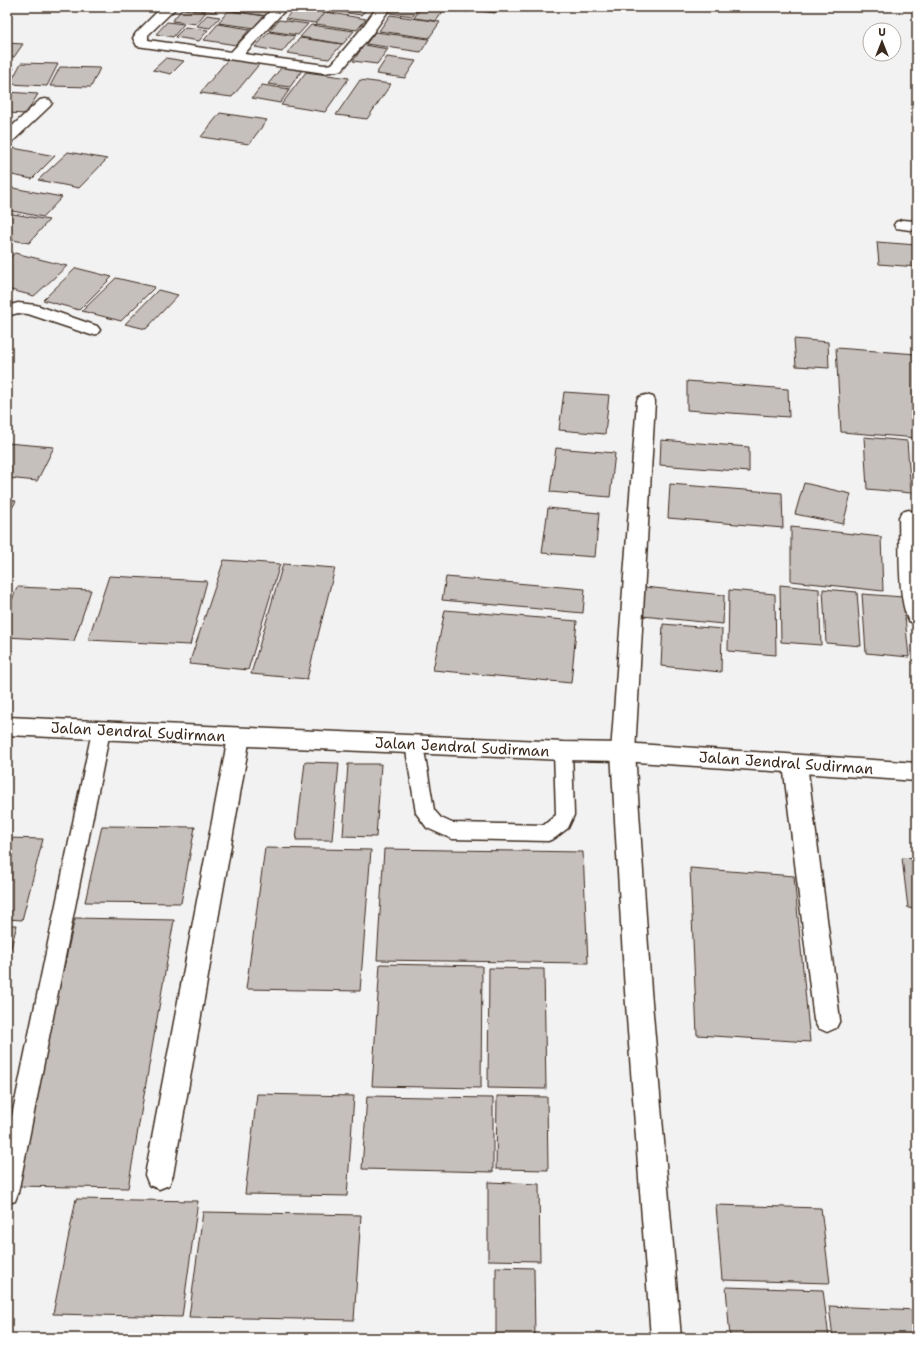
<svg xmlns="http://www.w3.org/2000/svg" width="924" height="1345" font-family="'Shantell Sans',sans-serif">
<rect width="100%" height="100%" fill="#f3f2f2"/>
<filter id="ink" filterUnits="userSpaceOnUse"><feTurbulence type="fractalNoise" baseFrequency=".025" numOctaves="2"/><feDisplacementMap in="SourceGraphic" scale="8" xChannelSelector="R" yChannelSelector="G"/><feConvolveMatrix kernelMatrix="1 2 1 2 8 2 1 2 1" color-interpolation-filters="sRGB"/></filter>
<g filter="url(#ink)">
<path fill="#c6c0bd" stroke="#3b2a1e" d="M 70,7 L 102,7 L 99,10 Z
M 186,7 L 220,7 L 215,12 L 185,8 Z
M 238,7 L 273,7 L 266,16 L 234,11 Z
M 296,7 L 325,12 L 315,23 L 285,19 Z
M 322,7 L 369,7 L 361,15 L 320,9 Z
M 395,7 L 419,7 L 413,16 L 390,13 Z
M 421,7 L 424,7 L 444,10 L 436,21 L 414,18 Z
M 448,7 L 471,7 L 468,12 L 446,9 Z
M 474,7 L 498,7 L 495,13 L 472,10 Z
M 182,9 L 206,12 L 196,24 L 172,21 Z
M 228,11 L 266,16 L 256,28 L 218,23 Z
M 326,12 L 366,19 L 357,30 L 316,24 Z
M 207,15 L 220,17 L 210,28 L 197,26 Z
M 390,15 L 440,22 L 429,38 L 379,31 Z
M 279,20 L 308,24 L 298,35 L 269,31 Z
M 167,22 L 184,24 L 173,37 L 156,34 Z
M 218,24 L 250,29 L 236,45 L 204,40 Z
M 311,25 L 354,31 L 343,44 L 300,37 Z
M 185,27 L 208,30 L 199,41 L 175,37 Z
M 269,32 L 295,36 L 282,52 L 255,47 Z
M 375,32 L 429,39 L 421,52 L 366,44 Z
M 300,38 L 342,44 L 329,59 L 287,53 Z
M 7,43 L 23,44 L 14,57 L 7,57 Z
M 364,45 L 388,49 L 377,64 L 353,61 Z
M 387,57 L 416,61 L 405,78 L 376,74 Z
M 166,58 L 184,61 L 171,74 L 153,70 Z
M 229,58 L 261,62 L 232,97 L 200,93 Z
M 21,63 L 58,64 L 47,86 L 10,84 Z
M 60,67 L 100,68 L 91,87 L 50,86 Z
M 282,67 L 303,69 L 290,87 L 268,84 Z
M 7,68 L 14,68 L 7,80 Z
M 306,72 L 349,78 L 325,112 L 281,105 Z
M 360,80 L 391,84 L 367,119 L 336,115 Z
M 262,85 L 290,89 L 280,103 L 252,98 Z
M 7,92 L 38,94 L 26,114 L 7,113 Z
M 220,113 L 267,120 L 249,144 L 201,137 Z
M 13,148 L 55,156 L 32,179 L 7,174 L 7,154 Z
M 68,152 L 107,159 L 79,188 L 38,180 Z
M 7,187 L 62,197 L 43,217 L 7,210 Z
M 7,213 L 49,220 L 29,243 L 7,239 Z
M 877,242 L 917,245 L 917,267 L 879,264 Z
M 15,253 L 67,266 L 34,296 L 7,289 L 7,260 Z
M 76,268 L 112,277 L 79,310 L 43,300 Z
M 116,278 L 155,287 L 121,321 L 82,311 Z
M 158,290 L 178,295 L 146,329 L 125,324 Z
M 794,339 L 828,342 L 829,368 L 796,366 Z
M 836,348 L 917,354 L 917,438 L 841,432 Z
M 687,381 L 788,389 L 789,417 L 687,410 Z
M 564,392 L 609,395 L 605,434 L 559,430 Z
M 864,437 L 907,441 L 911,493 L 867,489 Z
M 661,440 L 749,447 L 749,472 L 660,465 Z
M 7,443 L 54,447 L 37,481 L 7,478 Z
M 556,448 L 615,453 L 610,497 L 550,492 Z
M 804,483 L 851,494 L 843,524 L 795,514 Z
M 670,484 L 782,493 L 783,528 L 668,518 Z
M 7,500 L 16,501 L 7,517 Z
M 548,508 L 599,513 L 595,557 L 542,553 Z
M 791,527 L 881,537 L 883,591 L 791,581 Z
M 224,560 L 280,564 L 248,670 L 189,664 Z
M 283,564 L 335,568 L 307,679 L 251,674 Z
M 109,576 L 207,581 L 190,645 L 88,640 Z
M 446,577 L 585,589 L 583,613 L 442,600 Z
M 780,585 L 819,589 L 821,645 L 781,642 Z
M 17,587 L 91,590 L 74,641 L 7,637 L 7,613 Z
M 644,587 L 724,595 L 723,624 L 642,616 Z
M 823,589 L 857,592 L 861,646 L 826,643 Z
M 729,590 L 775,594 L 776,655 L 728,651 Z
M 862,594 L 903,597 L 909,657 L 866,653 Z
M 445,610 L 577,621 L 571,683 L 433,670 Z
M 663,624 L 722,629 L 721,672 L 661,666 Z
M 305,762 L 339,763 L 332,840 L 296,840 Z
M 348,764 L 381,764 L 376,837 L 343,836 Z
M 102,826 L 195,827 L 181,903 L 85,902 Z
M 7,838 L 43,839 L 22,920 L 7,919 Z
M 265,848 L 371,850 L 360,991 L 246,989 Z
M 384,849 L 583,852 L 588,963 L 377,960 Z
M 902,858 L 917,859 L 917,909 L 908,908 Z
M 690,868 L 794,876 L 810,1042 L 697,1035 Z
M 75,918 L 174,920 L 128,1188 L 15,1186 Z
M 7,925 L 17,925 L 7,962 Z
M 380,964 L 482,966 L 481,1088 L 372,1086 Z
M 489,968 L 544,969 L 546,1089 L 488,1088 Z
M 257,1094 L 354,1096 L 347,1196 L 245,1194 Z
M 367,1096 L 493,1098 L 493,1172 L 362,1169 Z
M 497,1096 L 547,1097 L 548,1170 L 496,1169 Z
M 488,1182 L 539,1184 L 540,1261 L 488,1260 Z
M 76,1199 L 198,1201 L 182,1317 L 53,1314 Z
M 716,1205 L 821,1208 L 830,1283 L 722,1280 Z
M 203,1212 L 361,1215 L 354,1320 L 189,1317 Z
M 496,1267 L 534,1268 L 535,1338 L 496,1338 Z
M 726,1287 L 823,1290 L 829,1338 L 730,1338 Z
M 829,1306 L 917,1310 L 917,1338 L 833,1338 Z"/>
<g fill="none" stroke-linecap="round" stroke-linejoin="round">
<g stroke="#3b2a1e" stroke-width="3">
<path id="lane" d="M 101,724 L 107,726 L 110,731 L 18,1193 L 15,1201 L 7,1204 L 7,1140 L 92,731 L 95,726 Z
M 414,737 L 420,739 L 423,744 L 434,810 L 441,818 L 452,823 L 544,825 L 556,815 L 554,751 L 557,746 L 563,744 L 569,746 L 572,751 L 574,815 L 568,828 L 555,838 L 548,841 L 452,839 L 427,828 L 416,813 L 405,744 L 408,739 Z"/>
</g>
<g stroke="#3b2a1e" stroke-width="3">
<path id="street" d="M 162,7 L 177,7 L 148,35 L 148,40 L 231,52 L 274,7 L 288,7 L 244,54 L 325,65 L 332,64 L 362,28 L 377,7 L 391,7 L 372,34 L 342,70 L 325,73 L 137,46 L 133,38 L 136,33 Z
M 45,99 L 50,100 L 52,103 L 50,106 L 12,142 L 7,143 L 7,131 L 40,100 Z
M 902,220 L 917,221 L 917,231 L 896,228 L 894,225 L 896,222 Z
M 18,303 L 36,305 L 97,326 L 100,330 L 97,334 L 91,335 L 28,314 L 18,313 L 7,316 L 7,306 Z
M 646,395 L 653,397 L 655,401 L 635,752 L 651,991 L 681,1338 L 651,1338 L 625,991 L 611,752 L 637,401 L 639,397 Z
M 909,510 L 917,514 L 917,624 L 909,621 C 897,600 900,543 899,517 L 902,512 Z
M 239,728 L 247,731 L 250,737 L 173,1175 L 169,1185 L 159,1189 L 149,1185 L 145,1175 L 228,737 L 231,731 Z
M 795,755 L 803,758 L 807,764 L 840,1020 L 836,1028 L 827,1032 L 818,1028 L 814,1020 L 783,764 L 787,758 Z"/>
</g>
<g stroke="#3b2a1e" stroke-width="3">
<path id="secondary" d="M 7,717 L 563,742 L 623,743 L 917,763 L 917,781 L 623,761 L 563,760 L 7,735 Z"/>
</g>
<use href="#lane" fill="#fff" fill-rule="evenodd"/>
<use href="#street" fill="#fff" fill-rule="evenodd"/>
<use href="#secondary" fill="#fff" fill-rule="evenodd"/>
</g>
</g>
<g text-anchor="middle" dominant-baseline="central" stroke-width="3" stroke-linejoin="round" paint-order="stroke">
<g font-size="15" fill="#3b2a1e" stroke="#fff">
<text transform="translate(138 732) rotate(3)">Jalan Jendral Sudirman</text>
<text transform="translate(462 747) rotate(3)">Jalan Jendral Sudirman</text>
<text transform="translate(786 763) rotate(4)">Jalan Jendral Sudirman</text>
</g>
</g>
<rect width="924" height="1345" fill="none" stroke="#fff" stroke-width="24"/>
<rect x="12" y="12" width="900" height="1321" fill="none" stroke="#3b2a1e" stroke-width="1.5" filter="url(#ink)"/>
<g transform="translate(882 42)"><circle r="19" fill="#ffffff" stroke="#b1aaa5"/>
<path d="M0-3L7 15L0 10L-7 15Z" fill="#3b2a1e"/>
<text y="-6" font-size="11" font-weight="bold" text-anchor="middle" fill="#3b2a1e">U</text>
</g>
</svg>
